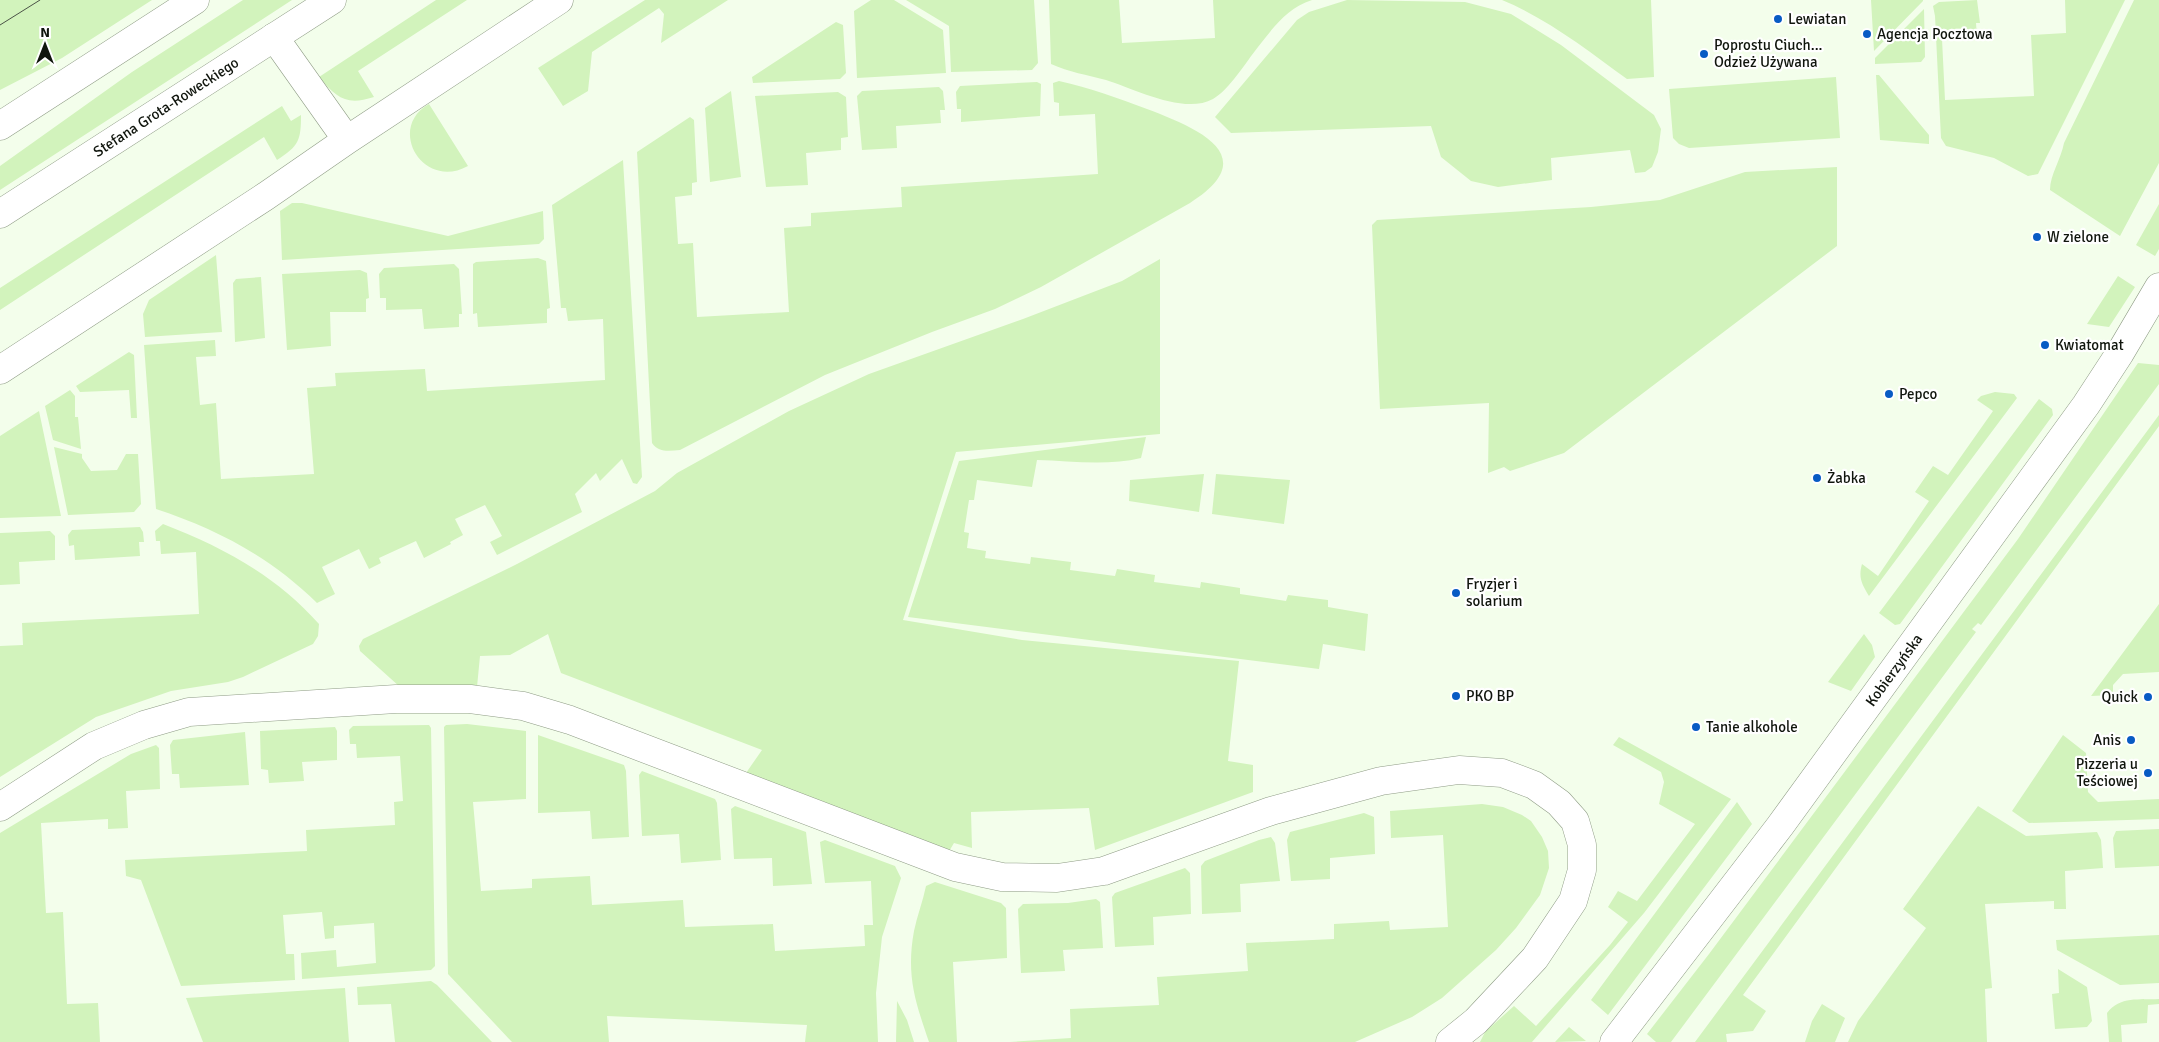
<svg xmlns="http://www.w3.org/2000/svg" width="2159" height="1042" font-family="Signika,sans-serif">
<rect width="100%" height="100%" fill="#f3feeb"/>
<path fill="#d2f3bc" d="M 0,0 L 152,0 L 62,58 L 0,90 Z
M 243,0 L 292,0 L 0,190 L 0,166 L 132,72 Z
M 436,0 L 467,0 L 358,71 L 374,97 C 346,106 337,98 319,77 Z
M 645,0 L 728,0 L 661,43 L 664,14 L 659,8 L 592,52 L 588,91 L 563,106 L 538,68 Z
M 871,0 L 894,0 L 943,30 L 946,73 L 857,78 L 854,11 Z
M 906,0 L 1034,0 L 1038,63 L 1032,70 L 951,72 L 949,26 Z
M 1049,0 L 1119,0 L 1122,43 L 1215,38 L 1213,0 L 1312,0 C 1287,8 1273,28 1258,47 C 1246,62 1229,90 1213,99 C 1184,115 1135,89 1106,80 C 1087,75 1069,72 1051,64 Z
M 1347,0 L 1465,2 L 1511,14 L 1561,45 L 1654,115 L 1661,129 L 1658,152 L 1652,167 L 1645,172 L 1635,173 L 1630,150 L 1551,158 L 1552,180 L 1498,187 L 1471,181 L 1441,157 L 1431,126 L 1231,133 L 1215,117 L 1297,20 L 1309,12 Z
M 1502,0 L 1651,0 L 1654,77 L 1627,79 C 1587,50 1548,19 1502,0 Z
M 1871,0 L 1923,0 L 1923,1 L 1874,51 Z
M 1977,0 L 1980,23 L 1976,23 L 1977,37 L 1942,39 L 1945,100 L 2034,96 L 2031,35 L 2066,33 L 2065,0 L 2125,0 L 2038,174 L 2028,176 L 1994,158 L 1946,146 L 1941,138 L 1935,16 L 1933,6 L 1939,2 Z
M 2134,0 L 2159,0 L 2159,163 L 2120,236 L 2050,190 C 2050,175 2061,159 2064,143 Z
M 1924,9 L 1925,57 L 1921,62 L 1875,64 L 1875,58 Z
M 836,22 L 843,25 L 846,73 L 840,79 L 753,83 L 752,77 Z
M 1876,75 L 1879,75 L 1929,135 L 1929,144 L 1880,140 Z
M 1836,77 L 1840,138 L 1689,148 L 1679,144 L 1673,138 L 1669,89 Z
M 1059,81 C 1090,88 1118,98 1147,109 C 1194,127 1266,155 1190,203 L 1041,287 L 995,309 L 932,332 L 825,375 L 680,450 C 669,451 659,453 652,443 L 637,152 L 690,117 L 694,120 L 697,182 L 692,183 L 692,195 L 675,197 L 678,244 L 693,243 L 697,317 L 789,312 L 784,228 L 811,226 L 811,213 L 902,207 L 901,187 L 1098,174 L 1095,114 L 1059,116 L 1059,103 L 1054,102 L 1053,83 Z
M 1037,82 L 1041,84 L 1040,116 L 961,122 L 961,109 L 957,109 L 956,92 L 960,86 Z
M 939,87 L 943,91 L 945,110 L 940,110 L 941,123 L 896,126 L 897,148 L 862,150 L 857,96 L 862,91 Z
M 731,91 L 741,177 L 710,182 L 705,108 Z
M 838,92 L 846,97 L 848,137 L 841,138 L 841,150 L 806,153 L 808,185 L 766,187 L 755,96 Z
M 429,104 L 468,166 C 423,191 386,128 429,104 Z
M 282,106 L 291,121 L 301,115 C 301,140 299,146 277,160 L 264,137 L 0,310 L 0,288 Z
M 623,160 L 642,477 L 637,484 L 633,483 L 622,459 L 600,481 L 596,473 L 575,494 L 582,512 L 497,555 L 490,542 L 502,536 L 485,505 L 455,519 L 463,535 L 450,542 L 451,544 L 424,558 L 416,541 L 379,558 L 381,563 L 369,569 L 359,549 L 322,567 L 335,594 L 317,603 C 270,557 217,529 156,509 L 144,345 L 215,340 L 216,356 L 196,357 L 200,405 L 216,403 L 221,479 L 314,474 L 307,388 L 336,386 L 335,373 L 425,369 L 427,391 L 605,380 L 603,319 L 568,321 L 566,308 L 561,308 L 552,205 Z
M 1837,167 L 1837,246 L 1564,453 L 1510,471 L 1504,467 L 1488,473 L 1489,403 L 1380,409 L 1372,225 L 1377,220 L 1591,207 L 1660,200 L 1745,172 Z
M 292,203 L 302,203 L 448,236 L 543,211 L 544,239 L 539,244 L 282,260 L 280,211 Z
M 2159,204 L 2159,249 L 2155,256 L 2136,245 Z
M 216,255 L 222,332 L 145,337 L 143,314 L 149,300 Z
M 538,258 L 546,261 L 550,308 L 547,309 L 547,323 L 478,327 L 477,313 L 473,314 L 473,264 L 476,262 Z
M 1160,259 L 1160,434 L 956,452 L 903,620 L 1022,640 L 1239,661 L 1228,761 L 1253,765 L 1253,792 L 1095,850 L 1089,808 L 971,812 L 972,848 L 954,843 L 948,853 L 746,773 L 762,750 L 561,673 L 548,634 L 510,655 L 480,656 L 477,687 L 400,687 L 360,651 L 359,646 L 363,639 L 517,564 L 655,491 L 677,473 L 789,411 L 869,374 L 1023,319 L 1122,281 Z
M 454,264 L 459,269 L 462,314 L 459,314 L 459,327 L 424,329 L 422,309 L 386,310 L 386,298 L 380,298 L 379,274 L 384,268 Z
M 360,270 L 367,273 L 369,298 L 366,299 L 366,312 L 330,312 L 331,346 L 287,350 L 282,274 Z
M 2118,276 L 2135,287 L 2109,327 L 2087,324 Z
M 261,277 L 265,338 L 235,342 L 233,283 L 236,279 Z
M 129,352 L 134,355 L 137,418 L 131,418 L 129,390 L 80,392 L 76,386 Z
M 2138,363 L 2159,365 L 2159,384 L 1981,625 L 1978,623 L 1972,629 L 1976,632 L 1671,1042 L 1656,1042 L 1647,1034 L 1709,954 L 2018,539 Z
M 70,390 L 75,396 L 75,417 L 78,417 L 81,449 L 53,440 L 45,406 Z
M 1995,392 L 2014,394 L 2017,398 L 1869,596 C 1862,584 1858,578 1862,564 L 1878,576 L 1929,501 L 1915,492 L 1933,466 L 1948,475 L 1993,411 L 1977,400 L 1981,396 Z
M 2039,399 L 2052,409 L 2053,415 L 1900,624 L 1895,625 L 1879,613 Z
M 39,411 L 61,516 L 0,518 L 0,436 Z
M 2159,415 L 2159,426 L 1743,995 L 1766,1011 L 1753,1031 L 1726,1034 L 1727,1042 L 1695,1042 Z
M 1146,437 L 1141,458 C 1108,466 1071,461 1037,460 L 1032,487 L 977,480 L 974,500 L 969,500 L 964,532 L 969,533 L 967,548 L 986,551 L 985,558 L 1030,564 L 1031,557 L 1071,562 L 1070,570 L 1115,576 L 1117,569 L 1155,575 L 1154,582 L 1200,588 L 1201,582 L 1240,588 L 1240,594 L 1286,601 L 1288,595 L 1328,600 L 1328,607 L 1368,614 L 1365,651 L 1323,644 L 1319,669 L 908,617 L 959,461 Z
M 54,447 L 82,454 L 82,458 L 91,471 L 117,470 L 126,454 L 138,454 L 141,504 L 134,512 L 68,515 Z
M 1204,474 L 1199,512 L 1129,501 L 1130,480 Z
M 1216,474 L 1290,480 L 1284,524 L 1212,514 Z
M 163,524 C 223,547 276,576 319,624 L 318,636 L 313,644 L 243,677 L 228,682 L 171,691 L 96,717 L 0,777 L 0,646 L 23,645 L 22,623 L 199,614 L 196,552 L 161,554 L 160,541 L 156,541 L 155,531 Z
M 140,527 L 143,532 L 144,542 L 139,542 L 140,556 L 75,560 L 74,545 L 69,546 L 68,535 L 72,530 Z
M 50,531 L 55,536 L 55,560 L 19,562 L 20,584 L 0,585 L 0,533 Z
M 2159,604 L 2159,672 L 2123,674 L 2113,685 L 2113,695 L 2091,696 Z
M 1864,634 L 1872,645 L 1875,657 L 1851,691 L 1828,682 Z
M 467,724 L 526,731 L 526,799 L 473,802 L 481,891 L 532,888 L 532,879 L 590,876 L 592,905 L 683,900 L 685,927 L 773,924 L 775,951 L 865,946 L 864,925 L 873,925 L 871,881 L 825,883 L 820,842 L 825,840 L 895,866 L 901,878 L 882,937 L 876,993 L 878,1042 L 805,1042 L 807,1025 L 607,1016 L 609,1042 L 512,1042 L 448,974 L 444,727 L 446,725 Z
M 429,725 L 431,728 L 435,966 L 431,970 L 302,979 L 301,953 L 336,950 L 337,967 L 376,963 L 374,923 L 334,926 L 334,938 L 325,939 L 322,912 L 283,915 L 286,954 L 294,954 L 295,980 L 181,986 L 141,880 L 126,876 L 125,860 L 307,851 L 306,830 L 395,825 L 394,802 L 403,801 L 400,756 L 357,758 L 356,744 L 350,744 L 349,730 L 353,726 Z
M 335,727 L 337,731 L 337,760 L 302,762 L 304,781 L 269,783 L 268,770 L 261,769 L 260,731 Z
M 245,732 L 249,785 L 180,788 L 179,774 L 172,774 L 170,745 L 173,740 Z
M 538,735 L 624,765 L 626,771 L 629,837 L 592,839 L 590,811 L 538,813 Z
M 2063,735 L 2086,753 L 2088,792 L 2098,802 L 2159,799 L 2159,819 L 2029,823 L 2012,811 Z
M 1619,737 L 1731,799 L 1644,913 L 1532,1042 L 1480,1042 L 1485,1032 L 1514,1006 L 1536,1026 L 1610,945 L 1628,922 L 1608,907 L 1618,891 L 1637,901 L 1695,824 L 1659,804 L 1664,782 L 1661,772 L 1613,745 Z
M 156,745 L 159,748 L 160,789 L 126,791 L 128,828 L 108,829 L 108,819 L 41,823 L 46,913 L 63,912 L 67,1004 L 98,1003 L 100,1042 L 0,1042 L 0,833 L 131,754 Z
M 642,771 L 715,799 L 717,803 L 721,860 L 681,863 L 679,834 L 642,836 L 639,775 Z
M 1737,802 L 1752,824 L 1608,1015 L 1591,1000 Z
M 1482,804 L 1503,807 L 1522,815 L 1531,821 L 1542,837 L 1548,851 L 1549,868 L 1540,895 L 1516,928 L 1496,950 L 1442,998 L 1412,1017 L 1355,1042 L 1010,1042 L 1071,1038 L 1070,1009 L 1159,1005 L 1157,977 L 1248,971 L 1246,943 L 1334,939 L 1334,924 L 1389,921 L 1390,930 L 1448,927 L 1443,835 L 1391,838 L 1390,811 Z
M 735,806 L 806,832 L 812,884 L 773,886 L 772,858 L 734,859 L 731,809 Z
M 1978,806 L 2026,836 L 2097,832 L 2101,840 L 2103,868 L 2065,871 L 2066,909 L 2054,909 L 2054,901 L 1985,904 L 1992,988 L 1985,989 L 1987,1042 L 1848,1042 L 1858,1021 L 1926,928 L 1903,909 Z
M 1364,813 L 1374,817 L 1375,854 L 1330,858 L 1330,879 L 1291,881 L 1287,840 L 1290,832 Z
M 2159,829 L 2159,866 L 2115,868 L 2113,838 L 2116,831 Z
M 1271,837 L 1275,843 L 1280,881 L 1240,884 L 1241,912 L 1202,914 L 1201,866 L 1205,861 L 1259,840 Z
M 1185,868 L 1190,873 L 1191,914 L 1153,917 L 1154,945 L 1115,947 L 1112,897 L 1115,893 Z
M 935,882 L 1001,903 L 1006,908 L 1007,958 L 953,962 L 957,1042 L 929,1042 C 915,1001 906,975 914,931 C 917,916 923,901 926,886 Z
M 1096,899 L 1100,902 L 1103,948 L 1063,950 L 1065,971 L 1021,973 L 1018,909 L 1023,904 L 1068,903 Z
M 2159,935 L 2159,983 L 2120,985 L 2057,950 L 2056,940 Z
M 2058,969 L 2087,987 L 2092,1021 L 2087,1027 L 2055,1029 L 2052,994 L 2059,993 Z
M 431,981 L 437,985 L 492,1042 L 395,1042 L 391,1004 L 358,1005 L 357,987 Z
M 345,988 L 349,1042 L 203,1042 L 186,998 Z
M 2159,999 L 2159,1004 L 2148,1005 L 2147,1023 L 2121,1025 L 2122,1042 L 2109,1042 L 2107,1013 C 2120,996 2139,1000 2159,999 Z
M 897,1001 L 907,1020 L 914,1042 L 896,1042 Z
M 1822,1004 L 1845,1018 L 1835,1042 L 1805,1042 L 1812,1021 Z
M 1569,1027 L 1586,1041 L 1555,1042 Z"/>
<g fill="none" stroke-linecap="round" stroke-linejoin="round">
<g stroke="#8f9c86" stroke-width="29">
<path id="minor" d="M 274,37 L 347,140
M 0,370 L 266,196 L 347,140 L 559,0
M 0,807 L 94,746 L 144,725 L 189,712 L 396,699 L 470,699 L 523,706 L 570,720 L 955,867 L 1002,877 L 1057,878 L 1104,871 L 1271,811 L 1381,781 L 1459,770 L 1502,773 L 1534,785 L 1559,803 L 1575,821 L 1582,845 L 1582,870 L 1573,901 L 1535,958 L 1476,1021 L 1450,1042"/>
</g>
<g stroke="#8f9c86" stroke-width="29">
<path id="tertiary" d="M 1614,1042 L 1780,826 L 2086,405 L 2120,353 L 2159,287"/>
</g>
<g stroke="#8f9c86" stroke-width="29">
<path id="secondary" d="M 0,126 L 195,0
M 0,214 L 332,0"/>
</g>
<use href="#minor" stroke="#fff" stroke-width="28"/>
<use href="#tertiary" stroke="#fff" stroke-width="28"/>
<use href="#secondary" stroke="#fff" stroke-width="28"/>
<path stroke="#4b5247" stroke-width="1" d="M 0,25 L 40,0"/>
</g>
<g fill="#085bc4" stroke="#fff" stroke-width="2">
<circle cx="1778" cy="19" r="5"/>
<circle cx="1867" cy="34" r="5"/>
<circle cx="1704" cy="54" r="5"/>
<circle cx="2037" cy="237" r="5"/>
<circle cx="2045" cy="345" r="5"/>
<circle cx="1889" cy="394" r="5"/>
<circle cx="1817" cy="478" r="5"/>
<circle cx="1456" cy="593" r="5"/>
<circle cx="1456" cy="696" r="5"/>
<circle cx="2148" cy="697" r="5"/>
<circle cx="1696" cy="727" r="5"/>
<circle cx="2131" cy="740" r="5"/>
<circle cx="2148" cy="773" r="5"/>
</g>
<g text-anchor="middle" dominant-baseline="central" stroke-width="4.5" stroke-linejoin="round" paint-order="stroke">
<g font-size="15" fill="#10150d" stroke="#fff" text-anchor="start">
<text x="1788" y="19">Lewiatan</text>
<text x="1877" y="34">Agencja Pocztowa</text>
<text x="1714" y="45">Poprostu Ciuch...<tspan x="1714" dy="17">Odzież Używana</tspan></text>
<text x="2047" y="237">W zielone</text>
<text x="2055" y="345">Kwiatomat</text>
<text x="1899" y="394">Pepco</text>
<text x="1827" y="478">Żabka</text>
<text x="1466" y="584">Fryzjer i<tspan x="1466" dy="17">solarium</tspan></text>
<text x="1466" y="696">PKO BP</text>
<text x="2138" y="697" text-anchor="end">Quick</text>
<text x="1706" y="727">Tanie alkohole</text>
<text x="2121" y="740" text-anchor="end">Anis</text>
<text x="2138" y="764" text-anchor="end">Pizzeria u<tspan x="2138" dy="17">Teściowej</tspan></text>
</g>
<g font-size="15" fill="#10150d" stroke="#fff">
<text transform="translate(166 107) rotate(-33)">Stefana Grota-Roweckiego</text>
<text transform="translate(1894 670) rotate(-54)">Kobierzyńska</text>
</g>
</g>
<g transform="translate(45 45)" stroke="#ffffff" stroke-width="4" paint-order="stroke">
<path d="M0-4L9 19L0 12L-9 19Z" fill="#10150d"/>
<text y="-8" font-size="14" font-weight="bold" text-anchor="middle" fill="#10150d">N</text>
</g>
</svg>
